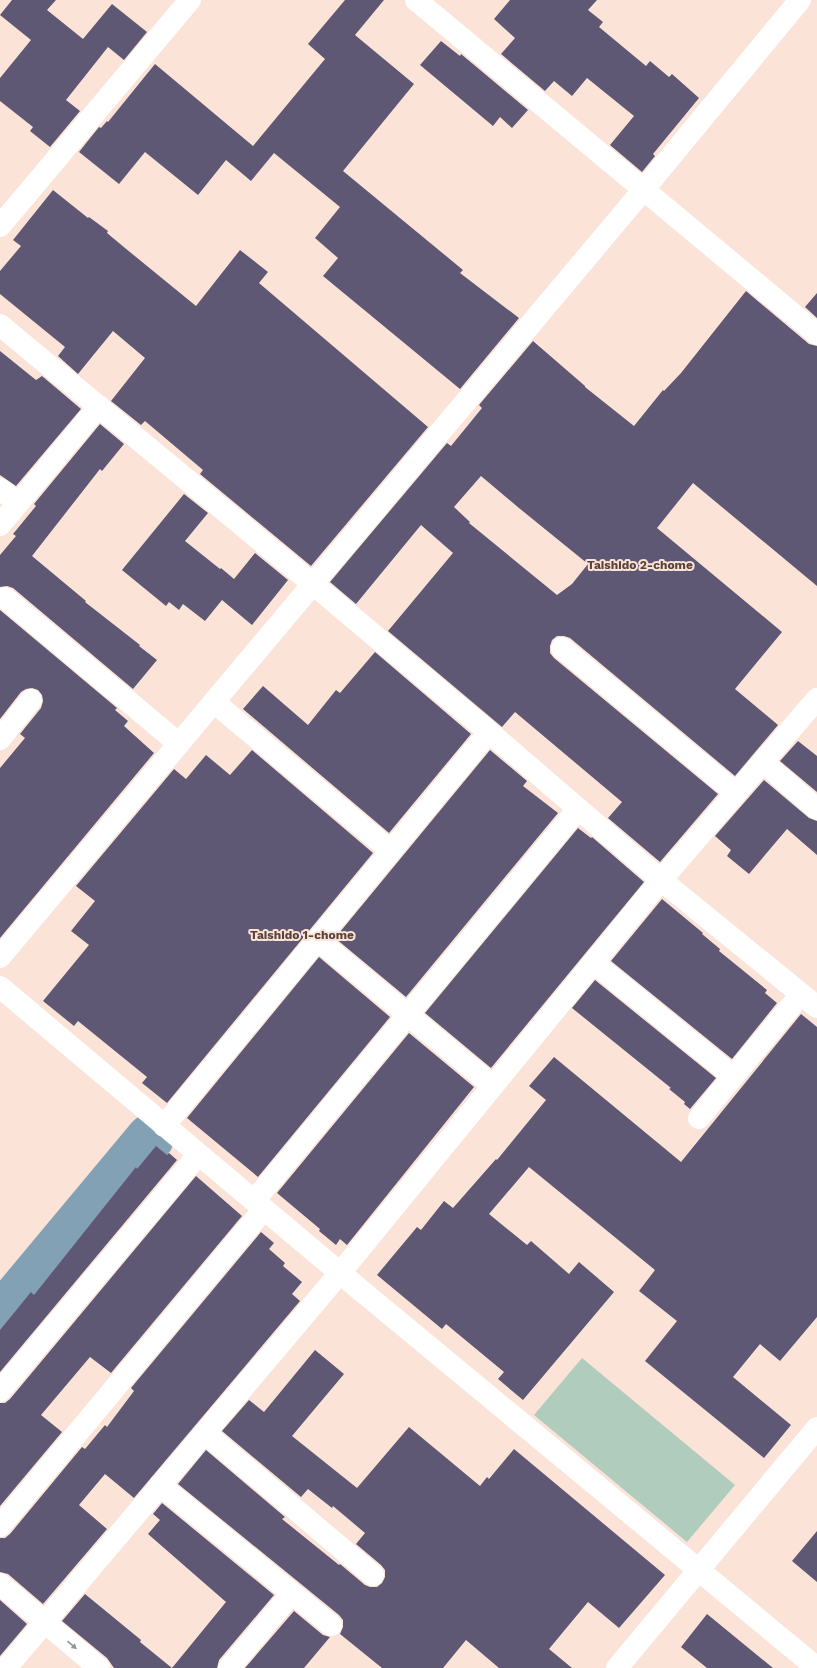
<svg xmlns="http://www.w3.org/2000/svg" width="817" height="1668" font-family="'Work Sans',sans-serif">
<rect width="100%" height="100%" fill="#fbe3d8"/>
<path fill="#b0ccbc" d="M 582,1358 L 735,1485 L 687,1542 L 534,1415 Z"/>
<g fill="none" stroke-linecap="round" stroke-linejoin="round">
<path stroke="#83a1b4" stroke-width="48" d="M 0,1318 L 150,1138"/>
</g>
<path fill="#5f5874" fill-rule="evenodd" d="M 12,0 L 56,0 L 47,10 L 83,39 L 112,4 L 147,32 L 124,60 L 108,47 L 66,100 L 80,111 L 50,147 L 30,131 L 33,127 L 0,101 L 0,78 L 31,40 L 0,15 Z
M 345,0 L 384,0 L 355,35 L 414,84 L 343,171 L 463,270 L 460,273 L 519,318 L 460,389 L 323,276 L 338,258 L 315,238 L 340,207 L 274,153 L 251,181 L 226,160 L 198,195 L 145,152 L 119,184 L 79,152 L 99,127 L 101,128 L 107,121 L 108,122 L 155,64 L 253,146 L 325,59 L 308,44 Z
M 510,0 L 597,0 L 588,10 L 603,22 L 599,27 L 646,66 L 650,61 L 669,77 L 672,74 L 699,98 L 653,154 L 655,156 L 642,172 L 610,145 L 634,116 L 587,78 L 572,96 L 554,81 L 545,91 L 501,54 L 515,38 L 494,19 Z
M 441,41 L 460,56 L 461,54 L 528,110 L 512,128 L 500,117 L 493,126 L 420,65 Z
M 53,190 L 88,218 L 89,217 L 108,231 L 107,233 L 125,248 L 196,306 L 240,250 L 268,272 L 259,283 L 428,427 L 311,566 L 200,474 L 203,470 L 145,421 L 141,425 L 111,401 L 145,358 L 113,331 L 78,374 L 58,356 L 65,347 L 0,294 L 0,271 L 21,246 L 13,240 Z
M 746,291 L 809,344 L 817,346 L 817,586 L 693,483 L 657,528 L 782,632 L 735,689 L 778,725 L 735,776 L 570,638 L 564,636 L 557,636 L 552,640 L 550,646 L 550,653 L 554,658 L 718,794 L 660,862 L 608,818 L 622,802 L 515,712 L 502,727 L 388,631 L 453,553 L 421,525 L 356,604 L 330,582 L 447,443 L 451,446 L 482,408 L 479,405 L 533,341 L 585,386 L 585,387 L 634,426 L 663,390 L 664,391 L 681,373 ZM 481,476 L 519,508 L 588,564 L 572,584 L 557,595 L 469,523 L 470,522 L 454,507 Z
M 817,293 L 817,318 L 805,307 Z
M 0,351 L 36,380 L 42,376 L 81,409 L 16,486 L 0,475 Z
M 100,424 L 124,444 L 102,471 L 100,469 L 32,556 L 86,601 L 85,602 L 140,645 L 139,646 L 157,660 L 133,689 L 13,588 L 7,586 L 0,587 L 0,555 L 16,536 L 13,534 L 36,506 L 34,504 Z
M 184,494 L 208,513 L 185,541 L 220,569 L 221,568 L 234,579 L 255,553 L 288,580 L 252,625 L 222,600 L 205,621 L 183,604 L 179,610 L 169,602 L 166,606 L 122,570 Z
M 0,610 L 117,708 L 115,710 L 128,721 L 124,726 L 154,753 L 0,938 L 0,768 L 25,738 L 20,734 L 41,708 L 43,701 L 42,695 L 38,690 L 32,688 L 26,689 L 21,692 L 0,719 Z
M 375,652 L 471,734 L 389,833 L 243,709 L 263,686 L 308,725 L 336,690 L 340,693 Z
M 798,741 L 817,756 L 817,792 L 780,761 Z
M 252,750 L 373,853 L 167,1103 L 142,1083 L 147,1077 L 78,1021 L 74,1026 L 43,1001 L 89,945 L 71,931 L 95,901 L 76,886 L 174,769 L 186,779 L 206,755 L 230,775 Z
M 490,750 L 527,781 L 523,786 L 558,813 L 406,997 L 335,938 Z
M 764,780 L 809,818 L 817,821 L 817,855 L 787,829 L 749,874 L 727,856 L 731,850 L 715,836 Z
M 578,828 L 591,838 L 592,837 L 644,882 L 491,1068 L 425,1013 Z
M 662,899 L 703,933 L 702,934 L 720,949 L 719,951 L 767,990 L 765,993 L 777,1003 L 732,1059 L 611,961 Z
M 319,957 L 390,1017 L 258,1177 L 187,1118 Z
M 595,980 L 716,1078 L 690,1109 L 684,1104 L 685,1102 L 669,1089 L 671,1088 L 572,1008 Z
M 801,1014 L 817,1027 L 817,1317 L 780,1361 L 760,1344 L 733,1377 L 791,1425 L 764,1458 L 645,1361 L 677,1321 L 639,1291 L 655,1270 L 529,1167 L 489,1214 L 527,1245 L 531,1241 L 569,1274 L 579,1262 L 614,1292 L 523,1400 L 498,1379 L 504,1372 L 446,1324 L 442,1329 L 377,1275 L 417,1227 L 421,1230 L 444,1201 L 453,1208 L 496,1159 L 497,1160 L 546,1100 L 529,1086 L 554,1057 L 681,1162 Z
M 409,1033 L 474,1087 L 347,1245 L 340,1239 L 336,1245 L 319,1231 L 320,1229 L 277,1193 Z
M 156,1146 L 167,1155 L 169,1153 L 177,1160 L 0,1372 L 0,1330 L 31,1292 L 34,1295 L 136,1167 L 137,1169 Z
M 196,1176 L 242,1216 L 111,1373 L 90,1357 L 41,1415 L 62,1432 L 0,1506 L 0,1403 L 5,1403 L 10,1399 Z
M 261,1232 L 274,1243 L 269,1249 L 285,1263 L 283,1266 L 302,1282 L 292,1294 L 300,1301 L 134,1498 L 105,1474 L 79,1505 L 107,1529 L 43,1604 L 8,1574 L 0,1572 L 0,1538 L 5,1538 L 10,1534 L 82,1447 L 85,1449 L 105,1425 L 107,1427 L 134,1391 L 131,1388 Z
M 315,1350 L 344,1374 L 292,1436 L 357,1488 L 409,1427 L 480,1486 L 487,1477 L 489,1479 L 514,1449 L 665,1575 L 619,1628 L 588,1602 L 549,1649 L 572,1668 L 499,1668 L 466,1640 L 443,1668 L 382,1668 L 340,1634 L 343,1627 L 343,1620 L 339,1615 L 178,1484 L 206,1450 L 285,1517 L 282,1519 L 339,1565 L 340,1564 L 365,1585 L 370,1587 L 377,1587 L 382,1583 L 385,1577 L 385,1570 L 381,1565 L 356,1544 L 365,1533 L 333,1506 L 332,1508 L 308,1489 L 301,1497 L 222,1431 L 249,1400 L 264,1412 Z
M 162,1503 L 274,1595 L 219,1660 L 217,1668 L 114,1668 L 107,1658 L 62,1621 L 85,1594 L 141,1640 L 140,1642 L 172,1668 L 226,1602 L 148,1534 L 160,1520 L 153,1514 Z
M 817,1531 L 817,1582 L 792,1561 Z
M 0,1600 L 27,1624 L 0,1656 Z
M 294,1611 L 323,1635 L 330,1637 L 304,1668 L 245,1668 Z
M 707,1614 L 773,1668 L 707,1668 L 681,1647 Z"/>
<g fill="none" stroke-linecap="round" stroke-linejoin="round">
<path stroke="#fff" stroke-width="22" d="M 416,0 L 817,334
M 0,226 L 190,0
M 0,325 L 313,584 L 489,732 L 661,880 L 817,1007
M 0,489 L 18,503
M 0,525 L 99,406
M 5,598 L 179,744
M 562,648 L 736,793
M 214,702 L 391,851
M 0,739 L 31,700
M 763,762 L 817,809
M 318,940 L 493,1086
M 0,957 L 644,189 L 800,0
M 594,963 L 733,1076
M 0,987 L 340,1273 L 817,1668
M 699,1118 L 801,994
M 164,1126 L 489,732
M 254,1201 L 578,809
M 0,1391 L 198,1155
M 205,1433 L 373,1575
M 160,1485 L 331,1625
M 0,1526 L 264,1209
M 0,1584 L 99,1668
M 6,1668 L 340,1273 L 661,880 L 817,699
M 229,1668 L 292,1593
M 617,1668 L 817,1428"/>
</g>
<defs><path id="oneway-solid" d="M-6-.8H1V-3.2L6.5 0L1 3.2V.8H-6Z"/></defs>
<use fill="#989493" href="#oneway-solid" transform="translate(72 1645) rotate(40)"/>
<g text-anchor="middle" dominant-baseline="central" stroke-width="4" stroke-linejoin="round" paint-order="stroke">
<g font-size="12" font-weight="bold" fill="#57433b" stroke="#fbe3d8">
<text x="640" y="565">Taishido 2-chome</text>
<text x="302" y="935">Taishido 1-chome</text>
</g>
</g>
</svg>
